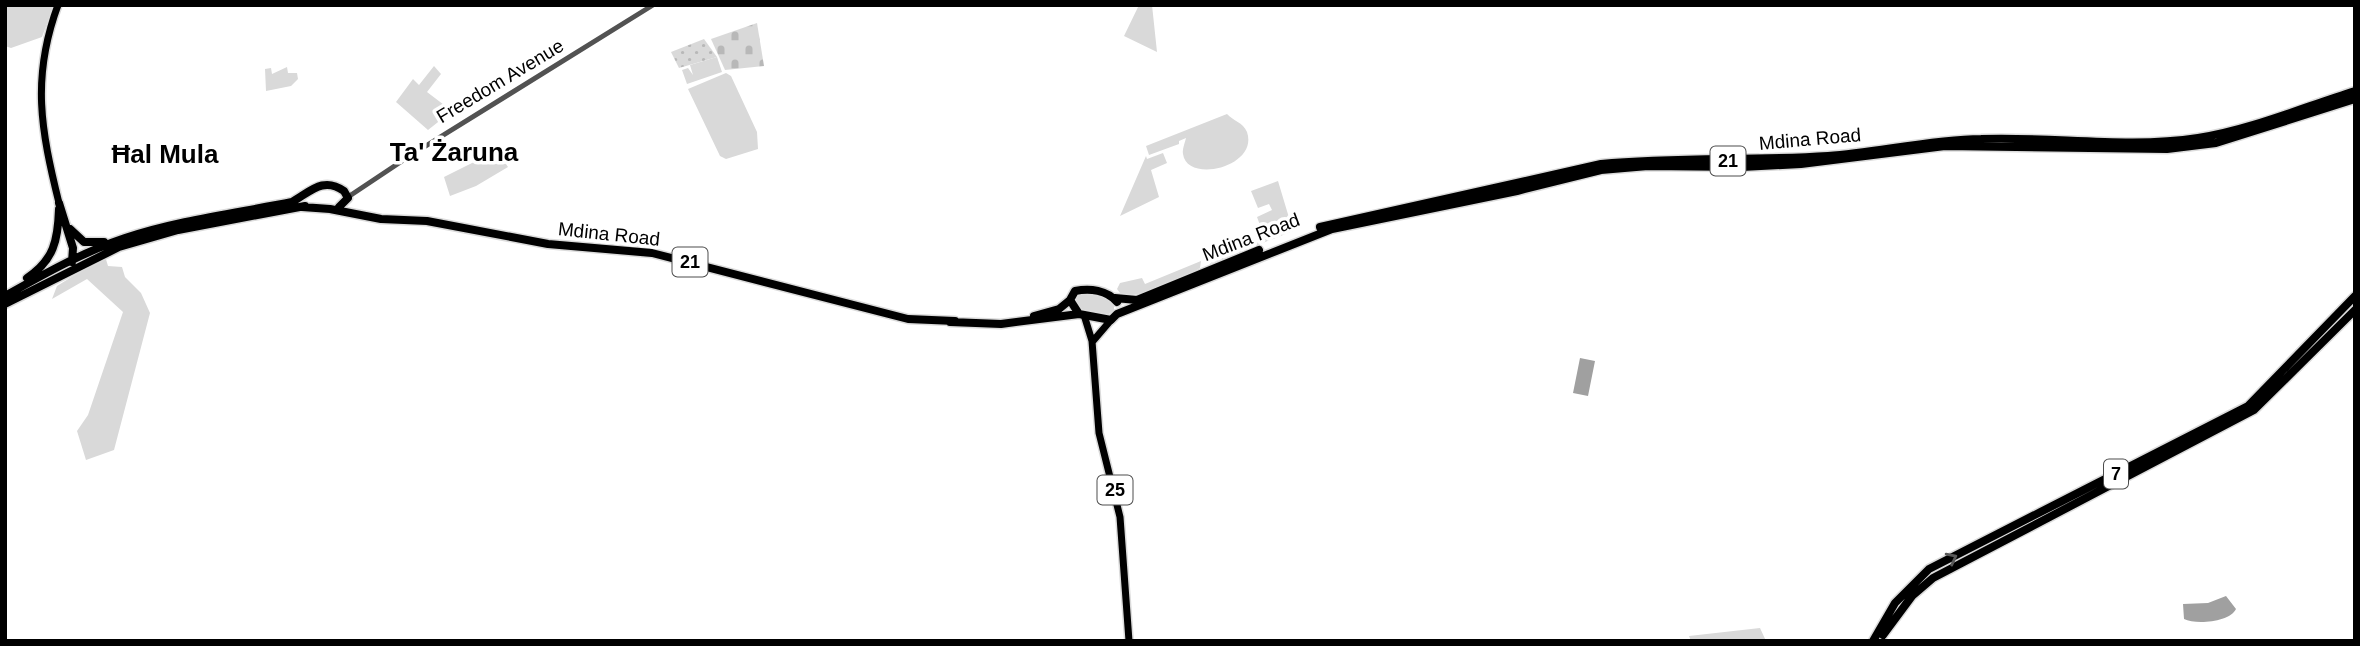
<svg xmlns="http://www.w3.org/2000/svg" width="2360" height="646" font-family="Arial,sans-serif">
<defs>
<pattern id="cemetery-stones" width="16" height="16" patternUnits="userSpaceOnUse" patternTransform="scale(1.75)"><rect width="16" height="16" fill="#d9d9d9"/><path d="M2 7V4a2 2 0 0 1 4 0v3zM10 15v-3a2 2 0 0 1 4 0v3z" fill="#b8b8b8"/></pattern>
<pattern id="park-dots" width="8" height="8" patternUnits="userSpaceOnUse" patternTransform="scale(1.75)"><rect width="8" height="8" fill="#d9d9d9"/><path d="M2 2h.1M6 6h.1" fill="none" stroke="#b8b8b8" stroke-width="1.8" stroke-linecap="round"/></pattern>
</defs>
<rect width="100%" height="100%" fill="#fff"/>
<path fill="#d9d9d9" d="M 5,5 L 54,5 L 42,37 L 11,48 L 5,46 Z
M 1139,5 L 1152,5 L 1157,52 L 1124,36 Z
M 717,57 L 722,72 L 687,84 L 682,70 L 688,68 L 693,75 L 690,65 Z
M 434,66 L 441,74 L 427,92 L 452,111 L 428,130 L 396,102 L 413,79 L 419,85 Z
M 287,67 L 288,73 L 297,73 L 298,79 L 291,86 L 266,91 L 265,69 L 271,68 L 272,74 Z
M 726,73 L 731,76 L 757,132 L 758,149 L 726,159 L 720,156 L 688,89 Z
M 1227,114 C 1233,121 1243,122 1247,132 C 1259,167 1187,184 1183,154 C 1182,149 1185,143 1186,138 L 1179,141 L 1179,144 L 1149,155 L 1146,146 Z
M 500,149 L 510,161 L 506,164 L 508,167 L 476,186 L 450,196 L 444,177 Z
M 1163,153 L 1167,163 L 1151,170 L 1159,197 L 1120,216 L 1146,156 L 1147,159 Z
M 1278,181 L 1293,231 L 1210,264 L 1210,258 L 1217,259 L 1258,242 L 1264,236 L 1257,217 L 1272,210 L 1269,204 L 1258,208 L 1251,191 Z
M 105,256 L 108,266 L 122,267 L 125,277 L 141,293 L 150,313 L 114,450 L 86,460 L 77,431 L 88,415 L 123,312 L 87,279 L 52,299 L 57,286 Z
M 1201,261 L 1200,268 C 1179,280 1144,300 1120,293 L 1117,289 L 1120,283 L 1142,278 L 1145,284 Z
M 1086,291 L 1102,294 L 1114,303 L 1114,311 L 1105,316 L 1079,309 L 1075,297 Z
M 1760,628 L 1766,641 L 1691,641 L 1689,636 Z"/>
<path fill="url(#cemetery-stones)" d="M 757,23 L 764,66 L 725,70 L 711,39 Z"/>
<path fill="url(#park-dots)" d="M 704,39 L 717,57 L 679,68 L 671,52 Z"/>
<path fill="#a0a0a0" d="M 1580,358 L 1595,361 L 1588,396 L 1573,393 Z
M 2226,596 L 2236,609 C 2230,622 2196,625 2184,619 L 2183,604 L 2208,603 Z"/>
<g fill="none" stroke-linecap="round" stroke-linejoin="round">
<g stroke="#dbdbdb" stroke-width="10">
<path id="major" d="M 58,5 C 31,78 41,130 59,203
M 1084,315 L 1092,341 L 1099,433 L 1120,517 L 1129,641
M 1093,341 L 1111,320"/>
</g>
<g stroke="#dbdbdb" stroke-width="11">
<path id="highway" d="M 59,203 L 73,248 L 72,262
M 302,207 L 330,209 L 381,219 L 427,221 L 548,244 L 652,253 L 908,319 L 955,321
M 1320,227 L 1601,164 C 1677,157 1752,161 1828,156 C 1879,152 1929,140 1981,139 C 2052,136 2126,149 2198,138 C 2250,130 2304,107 2355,91
M 70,229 L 84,242 L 104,242
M 27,278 C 54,260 58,240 59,209
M 5,296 C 44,274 83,252 125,238 C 179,220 237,213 292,202 C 310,192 323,176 344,191 L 348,198 L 339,207
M 1115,298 L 1137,300 L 1259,250
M 5,304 L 119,247 L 178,230 L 305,206
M 1079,314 L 1070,300 L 1075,291 C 1090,288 1107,290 1117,302
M 1034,316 L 1059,309 L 1070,300
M 950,322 L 1001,324 L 1079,314 L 1111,320 L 1117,314 L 1332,229 L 1517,191 L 1601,170 L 1648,166 L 1742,167 L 1801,164 L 1945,146 L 2167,149 L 2216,143 L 2355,99
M 1883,635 L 1912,596 L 1933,578 L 2254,410 L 2355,310
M 1873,641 L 1895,603 L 1929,569 L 2248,406 L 2355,296"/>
</g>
<path stroke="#525252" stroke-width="5" d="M 348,197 L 408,157 L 653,5"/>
<use href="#major" stroke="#000" stroke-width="7"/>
<use href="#highway" stroke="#000" stroke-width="8"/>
</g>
<defs><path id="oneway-chevron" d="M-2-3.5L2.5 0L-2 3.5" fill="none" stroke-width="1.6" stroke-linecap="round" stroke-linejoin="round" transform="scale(1.75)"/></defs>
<use stroke="#595959" href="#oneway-chevron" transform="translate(1952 558) rotate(-27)"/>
<g text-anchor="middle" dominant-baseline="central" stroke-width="7" stroke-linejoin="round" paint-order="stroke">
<g fill="#fff" stroke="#4c4c4c" stroke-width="2">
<rect x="1710.5" y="146.5" width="35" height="29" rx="5"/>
<rect x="672.5" y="247.5" width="35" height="29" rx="5"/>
<rect x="2104" y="459.5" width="24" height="29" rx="5"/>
<rect x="1097.5" y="475.5" width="35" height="29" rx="5"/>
</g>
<g font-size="18" font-weight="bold" fill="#000">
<text x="1728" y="161">21</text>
<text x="690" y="262">21</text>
<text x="2116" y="474">7</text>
<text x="1115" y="490">25</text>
</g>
<g font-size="19" fill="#000" stroke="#fff">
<text transform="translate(500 81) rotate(-31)">Freedom Avenue</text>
<text transform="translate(1810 139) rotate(-5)">Mdina Road</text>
<text transform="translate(609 234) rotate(6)">Mdina Road</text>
<text transform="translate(1251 237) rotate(-21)">Mdina Road</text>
</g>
<g font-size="26" font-weight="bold" fill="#000" stroke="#fff">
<text x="454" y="152">Ta' Żaruna</text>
<text x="165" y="154">Ħal Mula</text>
</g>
</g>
<rect width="2360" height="646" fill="none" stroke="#000000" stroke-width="14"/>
</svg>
